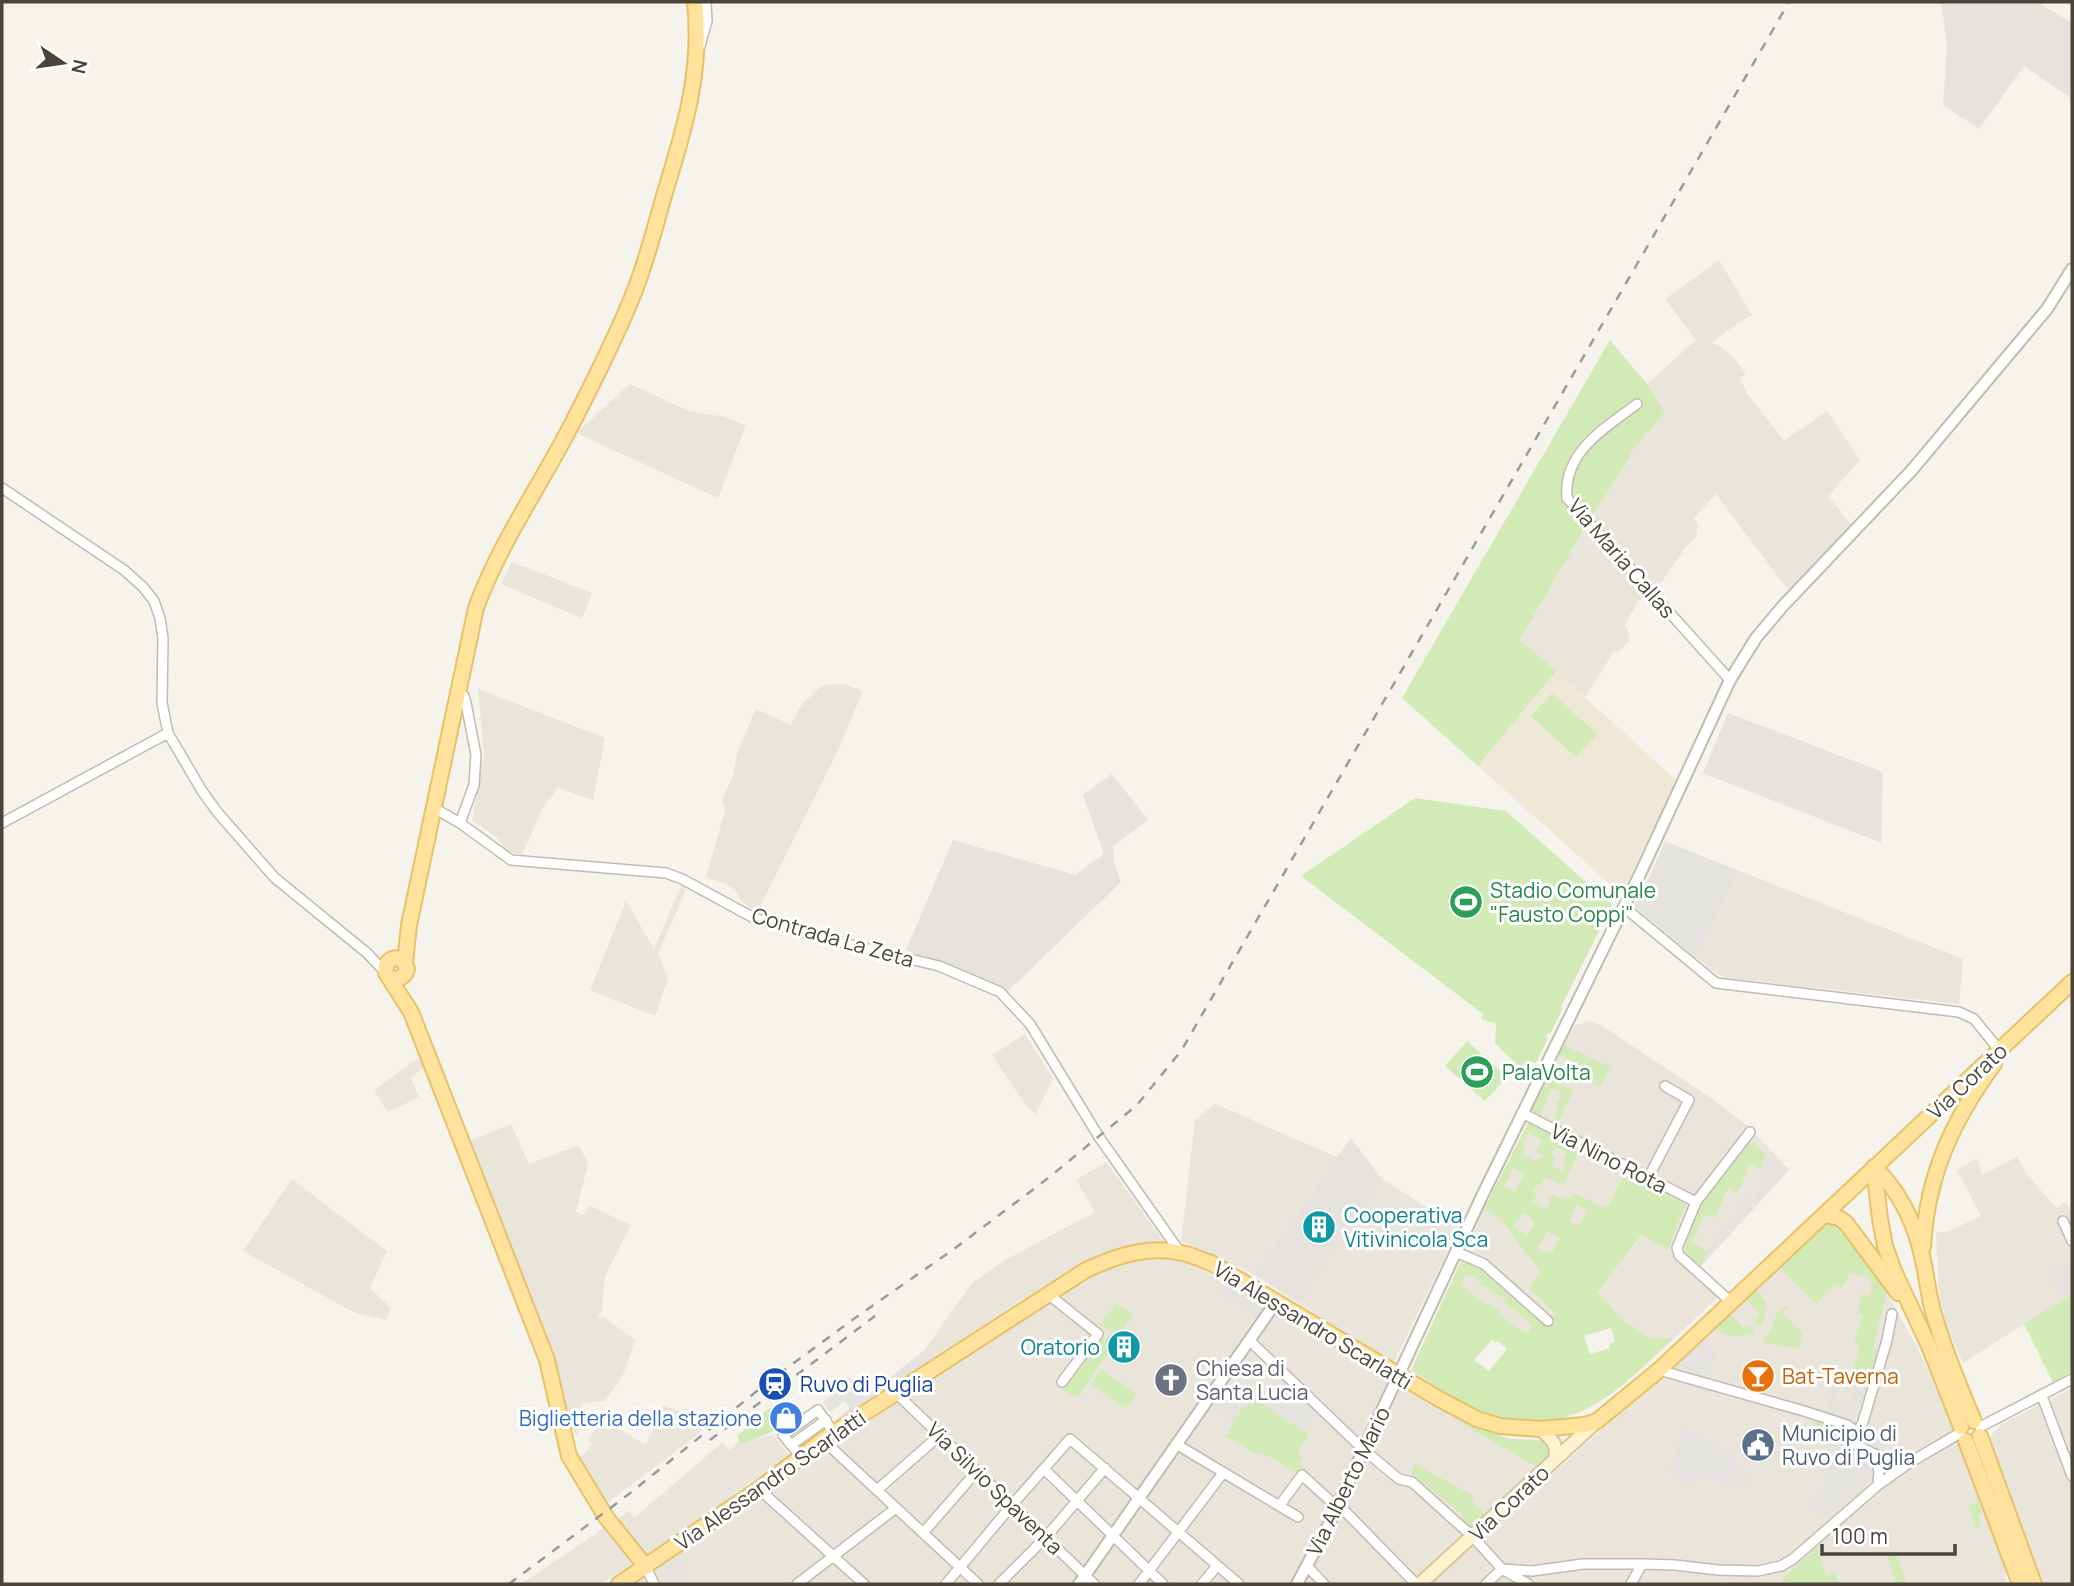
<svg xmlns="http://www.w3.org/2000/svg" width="2074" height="1586" font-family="Manrope,sans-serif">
<rect width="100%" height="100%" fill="#f6f3ec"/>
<path fill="#eae5da" d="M 1719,260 L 1752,315 L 1735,325 L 1711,343 L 1720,346 L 1735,359 L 1746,374 L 1740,378 L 1746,392 L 1784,441 L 1827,411 L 1860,460 L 1828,496 L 1852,526 L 1788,590 L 1716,494 L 1694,518 L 1698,524 L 1696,537 L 1685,548 L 1658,587 L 1658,593 L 1638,601 L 1625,625 L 1629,633 L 1629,641 L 1620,651 L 1613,653 L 1585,697 L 1520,640 L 1584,529 L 1630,456 L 1628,454 L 1664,413 L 1647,384 L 1696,340 L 1665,299 Z
M 630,384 L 689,411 L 724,417 L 746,425 L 718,498 L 576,433 Z
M 512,562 L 592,593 L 582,618 L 501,584 Z
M 844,684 L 863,691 L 839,748 L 757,913 L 740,900 L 736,890 L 726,884 L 706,877 L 725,811 L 722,800 L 732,778 L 738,751 L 756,709 L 791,725 L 802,704 L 823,685 Z
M 478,689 L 605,738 L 593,800 L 558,788 L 544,805 L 522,855 L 508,852 L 496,837 L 472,820 L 484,756 Z
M 1740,871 L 1963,959 L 1959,1004 L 1727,978 L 1718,974 L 1695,957 Z
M 681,886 L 686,889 L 658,954 L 668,978 L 655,1016 L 590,990 L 626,901 L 654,949 Z
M 1588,1021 L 1601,1025 L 1714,1100 L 1749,1127 L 1789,1170 L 1701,1266 L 1726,1290 L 1674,1338 L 1651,1338 L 1623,1320 L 1598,1292 L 1643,1235 L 1668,1250 L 1686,1206 L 1591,1239 L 1528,1287 L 1555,1314 L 1548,1326 L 1530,1346 L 1451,1284 L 1484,1209 L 1528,1123 L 1531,1111 L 1574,1026 Z
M 1025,1034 L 1053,1078 L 1036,1114 L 1027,1107 L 992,1055 Z
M 420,1057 L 424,1067 L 411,1078 L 419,1097 L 388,1112 L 374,1090 Z
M 1215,1104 L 1337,1157 L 1253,1274 L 1181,1241 L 1195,1120 Z
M 511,1124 L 529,1164 L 579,1145 L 588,1164 L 576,1212 L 583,1215 L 590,1206 L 631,1225 L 605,1276 L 602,1311 L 598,1317 L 605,1318 L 635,1340 L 623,1375 L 605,1401 L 581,1404 L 580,1429 L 576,1436 L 567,1411 L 552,1352 L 469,1141 Z
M 2017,1157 L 2028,1176 L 2057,1208 L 2064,1202 L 2072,1211 L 2072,1294 L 1963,1363 L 1946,1325 L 1939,1297 L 1936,1233 L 1949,1231 L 1981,1216 L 1957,1170 L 1977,1158 L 1982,1175 Z
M 1106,1162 L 1167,1245 L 1138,1245 L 1102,1253 L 1065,1273 L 1020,1301 L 839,1425 L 835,1420 L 923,1352 L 972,1283 L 1007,1259 L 1095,1212 L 1076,1180 Z
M 292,1179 L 387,1251 L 370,1288 L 391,1308 L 386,1320 L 355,1313 L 243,1251 Z
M 1382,1179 L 1459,1228 L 1393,1364 L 1300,1304 Z
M 1839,1226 L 1887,1293 L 1918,1349 L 1961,1442 L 2006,1563 L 2005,1578 L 2008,1584 L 1431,1584 L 1683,1356 L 1744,1296 L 1779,1267 L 1822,1227 Z
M 1162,1257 L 1190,1263 L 1278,1312 L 1451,1414 L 1508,1439 L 1545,1440 L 1552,1456 L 1412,1584 L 636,1584 L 837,1443 L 1087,1273 L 1128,1261 Z
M 2072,1388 L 2072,1584 L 2043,1584 L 1986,1441 L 2002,1424 Z
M 663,1406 L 706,1419 L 719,1412 L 696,1436 L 606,1504 L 577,1461 L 592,1445 L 588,1439 L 601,1422 L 626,1433 L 646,1445 Z
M 773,1434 L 790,1457 L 736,1493 L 720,1507 L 600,1584 L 521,1584 L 629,1511 L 634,1518 L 723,1442 L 729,1450 L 739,1441 L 741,1445 Z"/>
<path fill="#e6e2dd" d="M 1941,2 L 2037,2 L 2072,23 L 2072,99 L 2024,66 L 1979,129 L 1943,105 L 1947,45 Z
M 1728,713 L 1883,772 L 1881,843 L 1703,773 Z
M 1112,774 L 1148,820 L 1113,846 L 1114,863 L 1121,882 L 1005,994 L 906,950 L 953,840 L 1075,875 L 1104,854 L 1083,795 Z
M 1351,1138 L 1382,1179 L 1300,1304 L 1253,1274 Z"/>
<path fill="#efe8d6" d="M 1556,671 L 1677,781 L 1621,894 L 1478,766 Z"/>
<path fill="#d2eab5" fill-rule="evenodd" d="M 1610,340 L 1647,384 L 1665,413 L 1629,454 L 1631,456 L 1584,529 L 1520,640 L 1556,671 L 1478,766 L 1402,698 Z
M 1552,693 L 1597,734 L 1576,757 L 1531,716 Z
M 1415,798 L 1506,811 L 1612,905 L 1561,1007 L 1563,1008 L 1550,1034 L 1548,1033 L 1546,1036 L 1548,1038 L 1536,1063 L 1533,1062 L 1527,1074 L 1495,1043 L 1496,1024 L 1481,1019 L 1483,1014 L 1301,876 Z
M 1467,1041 L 1507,1077 L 1485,1101 L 1445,1066 Z
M 1564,1045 L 1610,1067 L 1600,1087 L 1577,1076 L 1582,1066 L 1559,1055 Z
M 1548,1078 L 1573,1090 L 1557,1125 L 1552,1122 L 1559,1108 L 1556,1106 L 1562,1093 L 1551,1088 L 1540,1116 L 1531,1111 Z
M 1528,1123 L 1579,1150 L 1565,1182 L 1559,1184 L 1545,1177 L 1541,1185 L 1537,1184 L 1533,1191 L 1537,1194 L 1533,1202 L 1547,1209 L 1551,1201 L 1548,1198 L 1550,1194 L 1564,1200 L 1572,1196 L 1573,1193 L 1607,1208 L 1626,1173 L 1686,1205 L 1668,1250 L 1642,1235 L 1598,1292 L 1623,1320 L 1651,1338 L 1674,1338 C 1628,1381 1586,1429 1517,1421 C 1501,1419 1485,1415 1471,1408 C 1450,1398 1431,1382 1411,1370 L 1461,1261 L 1480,1269 L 1546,1327 L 1555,1314 L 1528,1287 L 1541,1273 L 1500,1218 L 1484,1209 ZM 1528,1133 L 1542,1140 L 1536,1152 L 1542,1155 L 1538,1162 L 1521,1154 L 1525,1146 L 1523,1144 ZM 1556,1147 L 1567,1152 L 1563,1161 L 1566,1163 L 1562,1171 L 1552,1165 L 1556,1157 L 1552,1155 ZM 1513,1168 L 1524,1174 L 1515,1192 L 1504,1187 ZM 1577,1204 L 1587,1210 L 1579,1226 L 1569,1221 ZM 1524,1212 L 1531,1217 L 1530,1220 L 1535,1224 L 1526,1236 L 1513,1226 ZM 1547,1231 L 1560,1238 L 1552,1253 L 1546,1250 L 1544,1253 L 1537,1249 ZM 1466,1274 L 1481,1282 L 1480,1284 L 1490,1289 L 1490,1291 L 1506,1299 L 1504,1304 L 1520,1313 L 1519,1315 L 1529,1321 L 1528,1323 L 1532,1325 L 1528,1333 L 1508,1323 L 1509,1321 L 1499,1315 L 1501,1311 L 1479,1299 L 1479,1298 L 1469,1292 L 1470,1290 L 1460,1285 ZM 1611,1328 L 1615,1341 L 1609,1344 L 1610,1348 L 1590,1354 L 1584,1336 ZM 1492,1340 L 1496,1343 L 1498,1341 L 1507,1349 L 1489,1371 L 1474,1360 Z
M 1755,1143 L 1766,1155 L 1760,1169 L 1749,1164 L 1745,1177 L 1742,1178 L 1743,1182 L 1737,1193 L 1727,1189 L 1715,1218 L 1704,1214 L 1700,1226 L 1697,1228 L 1698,1231 L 1692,1243 L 1709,1251 L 1701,1266 L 1687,1257 C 1678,1217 1726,1174 1749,1144 Z
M 1831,1223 L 1836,1223 L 1839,1225 L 1887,1293 L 1873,1349 L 1881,1351 L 1872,1381 L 1851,1375 L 1860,1346 L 1854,1344 L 1863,1315 L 1857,1313 L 1862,1294 L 1869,1296 L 1872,1281 L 1869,1278 L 1850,1273 L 1842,1289 L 1833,1286 L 1816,1304 L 1779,1267 L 1822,1227 Z
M 1755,1287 C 1768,1302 1769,1306 1762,1325 L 1758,1326 L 1754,1321 L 1760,1315 L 1744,1296 Z
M 2072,1294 L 2072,1371 L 2053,1383 L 2024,1324 Z
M 1116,1304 L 1134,1314 L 1078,1398 L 1062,1390 L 1099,1339 L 1104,1341 L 1112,1331 L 1099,1325 Z
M 1786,1305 L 1788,1307 L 1783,1313 L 1802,1333 L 1802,1341 L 1798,1348 C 1785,1348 1776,1342 1763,1343 L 1772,1327 L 1776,1315 Z
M 1727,1310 L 1744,1329 L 1749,1325 L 1754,1329 L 1753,1333 C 1738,1339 1724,1337 1712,1326 Z
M 1101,1369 L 1137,1394 L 1126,1409 L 1090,1385 Z
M 1253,1397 L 1309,1435 L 1297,1452 L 1303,1458 L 1299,1463 L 1306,1469 L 1302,1475 L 1261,1452 L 1259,1455 L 1226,1437 L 1241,1409 L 1246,1407 Z
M 769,1408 L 782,1425 L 770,1433 L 741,1445 L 737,1436 Z
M 1465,1420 L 1508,1439 L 1545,1440 L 1552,1456 L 1538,1468 L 1463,1424 Z
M 1816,1420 L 1838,1427 L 1835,1436 L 1813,1430 Z
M 1415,1464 L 1474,1496 L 1472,1502 L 1485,1515 L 1473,1529 L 1461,1519 L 1463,1515 L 1411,1473 Z
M 1978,1502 L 1982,1513 L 1978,1515 L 1982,1526 L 1976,1528 L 1968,1506 Z
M 1817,1548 L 1826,1576 L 1835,1573 L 1839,1584 L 1787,1584 L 1781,1578 L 1788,1574 Z
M 1895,1552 L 1907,1584 L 1897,1584 L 1886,1554 Z"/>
<path fill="#e5e3e0" d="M 1665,841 L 1740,871 L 1695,957 L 1634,906 L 1649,878 Z
M 1766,1155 L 1781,1169 L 1785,1165 L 1789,1170 L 1701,1266 L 1722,1222 L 1731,1226 L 1744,1197 L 1754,1201 L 1766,1172 L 1760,1169 Z
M 2071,1258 L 2072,1294 L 2065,1298 L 2058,1290 L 2048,1271 Z
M 1225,1282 L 1267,1305 L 1258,1319 L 1219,1292 Z
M 1702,1337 L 1716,1354 L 1708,1379 L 1686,1374 L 1681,1365 L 1683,1356 Z
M 927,1348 L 935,1358 L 839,1425 L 836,1420 L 850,1408 L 844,1401 L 830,1412 L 823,1402 L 850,1378 L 865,1397 Z
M 1836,1372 L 1843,1374 L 1834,1403 L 1848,1408 L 1858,1377 L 1872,1381 L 1861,1419 L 1826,1411 Z
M 1288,1387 L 1318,1413 L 1302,1431 L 1272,1410 Z
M 1222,1396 L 1241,1409 L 1232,1425 L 1212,1411 Z
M 1838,1427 L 1842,1428 L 1838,1442 L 1853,1446 L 1851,1454 L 1870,1461 L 1873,1466 L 1874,1474 L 1873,1478 L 1828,1518 L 1808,1508 L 1812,1494 L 1820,1496 L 1828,1466 L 1820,1463 L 1828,1434 L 1835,1436 Z
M 1869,1427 L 1882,1429 L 1881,1441 L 1877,1450 L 1862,1443 Z
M 1684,1428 L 1718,1444 L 1735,1458 L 1752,1487 L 1697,1477 L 1688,1485 L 1669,1473 Z
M 679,1555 L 691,1576 L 679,1584 L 664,1584 L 660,1577 L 661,1567 Z"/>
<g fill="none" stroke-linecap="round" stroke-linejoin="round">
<g stroke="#c2bbae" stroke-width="12">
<path id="minor" d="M 700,46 L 707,21 L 706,2
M 1637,404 C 1605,428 1563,452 1567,498 L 1730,680
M 2,488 L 124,570 L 143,587 L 154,601 L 160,618 L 163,638 L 162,703 L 168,733 L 202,791 L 218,813 L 275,878 L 367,953 L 386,973
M 458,692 L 464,696 L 466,703 L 476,755 L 474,785 L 460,823
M 434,808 L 460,823 L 511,860 L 666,873 L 682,879 L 754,918 L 815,936 L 939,966 L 1000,992 L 1030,1024 L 1099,1137 L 1180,1252
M 2,823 L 168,733
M 1624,907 L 1716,983 L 1959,1012 L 1974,1019 L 2000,1051
M 1522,1113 L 1696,1202
M 1648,1178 L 1689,1100 L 1665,1086
M 2063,1221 L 2072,1241
M 1456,1252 L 1484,1264 L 1548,1321
M 1048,1294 L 1098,1334 L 1062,1382
M 1731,1302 L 1679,1255 L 1677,1248 L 1696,1202 L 1750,1132
M 1249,1340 L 1364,1450 L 1399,1479 L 1412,1482 L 1473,1537 L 1502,1569 L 1532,1571 L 1583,1564 L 1642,1564 L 1675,1565 L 1718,1570 L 1758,1571 L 1781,1566 L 1793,1559 L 1878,1485 L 1909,1463 L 1960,1433
M 1659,1370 L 1804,1411 L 1847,1425 L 1854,1430
M 896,1393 L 1094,1584
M 2042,1396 L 2072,1476
M 1980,1427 L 2072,1379
M1846 1436a6 6 0 1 1 12 0a6 6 0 1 1-12 0Z
M 1857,1433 L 1863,1422 L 1887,1340 L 1892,1314
M 823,1440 L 978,1584
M 1853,1443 L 1874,1454 L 1909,1463
M 1176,1444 L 1298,1517
M 791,1445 L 826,1420
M 1874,1454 L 1879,1471 L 1878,1485
M 801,1457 L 783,1435 L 818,1410 L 834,1433
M 1044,1469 L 1163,1584
M 759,1489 L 864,1584
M 877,1490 L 940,1435
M 1338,1504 L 1416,1584
M 1280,1505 L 1302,1475 L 1337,1507
M 923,1533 L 977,1471
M 1307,1566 L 1324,1584
M 646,1567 L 654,1584
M 797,1584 L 896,1508
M 946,1584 L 1012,1505 L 1070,1439 L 1239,1584
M 999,1584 L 1046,1537 L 1105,1468
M 1139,1584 L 1223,1473
M 1202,1584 L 1217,1566
M 1486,1584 L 1502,1569 L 1528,1584
M 1631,1584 L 1642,1564"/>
</g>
<g stroke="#c2bbae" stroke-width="14">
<path id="tertiary" d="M 1079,1584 L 1276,1302
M 1297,1584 L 1329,1524 L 1482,1196 L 1640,874 L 1730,680 L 1756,638 L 1782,607 L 1912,470 L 2047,309 L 2072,269"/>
</g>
<g stroke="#d6c79b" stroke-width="16">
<path id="secondary" d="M 1540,1429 C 1552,1439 1558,1444 1555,1460
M 1420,1584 L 1597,1421"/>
</g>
<g stroke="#e6c16a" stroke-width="18">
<path id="primary" d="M 405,962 L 409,925 L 476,608 C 500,542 542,483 574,420 C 594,381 614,341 631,300 C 646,265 655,226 666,189 C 686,124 702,70 695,2
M 391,978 C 399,980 405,977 407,969 L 403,960 C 392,955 384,962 386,973 L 411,1012 L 547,1360 L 569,1456 L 606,1517 L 646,1567
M 1874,1167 C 1899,1190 1915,1223 1922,1256 C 1927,1276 1928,1295 1934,1315 C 1945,1351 1959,1386 1974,1421
M 1874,1167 L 1880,1219 L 1885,1246 L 1894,1271 L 1929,1346 L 1961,1427
M 1824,1215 L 1839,1218 L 1846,1223 L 1898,1293
M 1923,1247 C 1927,1176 1952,1121 1994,1064
M 1980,1436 L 2034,1584
M 1966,1441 L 2020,1584
M 619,1584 L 759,1489 L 823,1440 L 1086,1270 C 1116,1256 1148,1245 1182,1253 C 1192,1255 1203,1260 1213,1264 L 1441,1400 L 1477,1419 L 1500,1426 L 1540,1429 L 1584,1425 L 1597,1421 L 1659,1370 L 2072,982"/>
</g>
<use href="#minor" stroke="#fff" stroke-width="9"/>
<use href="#tertiary" stroke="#fff" stroke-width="10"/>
<use href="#secondary" stroke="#fff3cd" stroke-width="12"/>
<use href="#primary" stroke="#ffe39c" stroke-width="14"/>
<path stroke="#9a9a9a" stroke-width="2.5" stroke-dasharray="9 9" stroke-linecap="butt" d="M 710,1440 L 875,1316
M 509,1584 L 629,1494 L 772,1379 L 855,1318 L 954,1249 L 1047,1179 L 1137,1105 L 1181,1051 L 1789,2"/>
</g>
<defs>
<g id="stadium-disc" transform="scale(1.75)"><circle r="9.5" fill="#2e9e5b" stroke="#fff"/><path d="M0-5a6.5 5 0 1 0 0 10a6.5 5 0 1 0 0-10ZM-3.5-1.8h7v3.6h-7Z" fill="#fff"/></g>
<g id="building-disc" transform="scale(1.75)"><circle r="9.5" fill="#0f9aa8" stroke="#fff"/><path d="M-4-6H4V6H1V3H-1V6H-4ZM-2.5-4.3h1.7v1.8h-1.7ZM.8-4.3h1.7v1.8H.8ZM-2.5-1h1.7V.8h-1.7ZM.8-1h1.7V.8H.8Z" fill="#fff"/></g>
<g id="bar-disc" transform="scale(1.75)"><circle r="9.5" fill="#e8710a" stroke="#fff"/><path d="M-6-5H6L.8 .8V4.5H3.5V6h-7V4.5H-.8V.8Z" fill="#fff"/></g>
<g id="church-disc" transform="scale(1.75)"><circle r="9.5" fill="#6b7280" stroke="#fff"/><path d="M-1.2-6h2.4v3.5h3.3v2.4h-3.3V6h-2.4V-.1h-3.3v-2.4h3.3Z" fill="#fff"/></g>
<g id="station-disc" transform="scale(1.75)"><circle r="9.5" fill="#1a4fb4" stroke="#fff"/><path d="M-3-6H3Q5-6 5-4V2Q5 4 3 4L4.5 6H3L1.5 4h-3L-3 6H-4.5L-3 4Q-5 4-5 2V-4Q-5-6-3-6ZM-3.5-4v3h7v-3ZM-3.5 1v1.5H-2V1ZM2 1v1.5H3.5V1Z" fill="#fff"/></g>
<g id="shop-disc" transform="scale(1.75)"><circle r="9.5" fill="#3f7fe0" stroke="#fff"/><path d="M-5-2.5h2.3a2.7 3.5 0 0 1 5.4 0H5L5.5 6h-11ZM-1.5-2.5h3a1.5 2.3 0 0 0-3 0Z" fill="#fff"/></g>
<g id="civic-disc" transform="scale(1.75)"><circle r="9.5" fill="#5c6f8a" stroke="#fff"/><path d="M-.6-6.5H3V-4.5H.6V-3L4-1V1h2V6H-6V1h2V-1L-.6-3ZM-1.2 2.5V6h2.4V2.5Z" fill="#fff"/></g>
</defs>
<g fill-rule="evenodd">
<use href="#stadium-disc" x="1466" y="902"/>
<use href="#stadium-disc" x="1477" y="1072"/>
<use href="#building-disc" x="1319" y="1227"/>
<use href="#building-disc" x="1124" y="1347"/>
<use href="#bar-disc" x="1758" y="1376"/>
<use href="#church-disc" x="1171" y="1380"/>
<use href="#station-disc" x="775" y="1384"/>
<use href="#shop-disc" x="786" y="1418"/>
<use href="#civic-disc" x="1758" y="1445"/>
</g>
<g text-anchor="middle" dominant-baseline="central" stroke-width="6" stroke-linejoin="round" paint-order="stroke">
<g font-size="21" fill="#4b4439" stroke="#fff">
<text transform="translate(1622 558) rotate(49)">Via Maria Callas</text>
<text transform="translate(833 937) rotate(16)">Contrada La Zeta</text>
<text transform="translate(1967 1081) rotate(-43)">Via Corato</text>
<text transform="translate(1609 1158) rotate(27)">Via Nino Rota</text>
<text transform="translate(1313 1325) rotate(31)">Via Alessandro Scarlatti</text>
<text transform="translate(770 1480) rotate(-35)">Via Alessandro Scarlatti</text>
<text transform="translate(1348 1481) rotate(-64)">Via Alberto Mario</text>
<text transform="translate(995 1488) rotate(44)">Via Silvio Spaventa</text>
<text transform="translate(1509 1503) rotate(-43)">Via Corato</text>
</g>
<g font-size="21" fill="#27864d" stroke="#fff" text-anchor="start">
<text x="1490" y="890">Stadio Comunale<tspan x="1490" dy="24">"Fausto Coppi"</tspan></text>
<text x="1502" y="1072">PalaVolta</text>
</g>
<g font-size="21" fill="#0d838f" stroke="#fff" text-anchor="start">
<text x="1344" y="1215">Cooperativa<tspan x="1344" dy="24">Vitivinicola Sca</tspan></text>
<text x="1100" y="1347" text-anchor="end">Oratorio</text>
</g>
<g font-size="21" fill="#5b616d" stroke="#fff" text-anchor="start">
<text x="1196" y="1368">Chiesa di<tspan x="1196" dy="24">Santa Lucia</tspan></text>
</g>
<g font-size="21" fill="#c56008" stroke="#fff" text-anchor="start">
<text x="1782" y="1376">Bat-Taverna</text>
</g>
<g font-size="21" fill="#164399" stroke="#fff" text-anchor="start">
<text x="800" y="1384">Ruvo di Puglia</text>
</g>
<g font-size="21" fill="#366cbe" stroke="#fff" text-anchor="end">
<text x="762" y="1418">Biglietteria della stazione</text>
</g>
<g font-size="21" fill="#4e5e75" stroke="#fff" text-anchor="start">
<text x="1782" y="1433">Municipio di<tspan x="1782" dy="24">Ruvo di Puglia</tspan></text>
</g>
</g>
<rect width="2074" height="1586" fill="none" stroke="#4b4439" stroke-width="7"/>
<g transform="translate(63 63) rotate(103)" stroke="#ffffff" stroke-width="5" paint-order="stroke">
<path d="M0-5L12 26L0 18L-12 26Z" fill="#4b4439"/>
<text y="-10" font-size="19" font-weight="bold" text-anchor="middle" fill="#4b4439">N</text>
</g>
<path d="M1822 1544v10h133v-10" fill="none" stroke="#4b4439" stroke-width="3.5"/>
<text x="1832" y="1544" font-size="21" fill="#4b4439" stroke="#ffffff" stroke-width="5" paint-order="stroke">100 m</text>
</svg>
